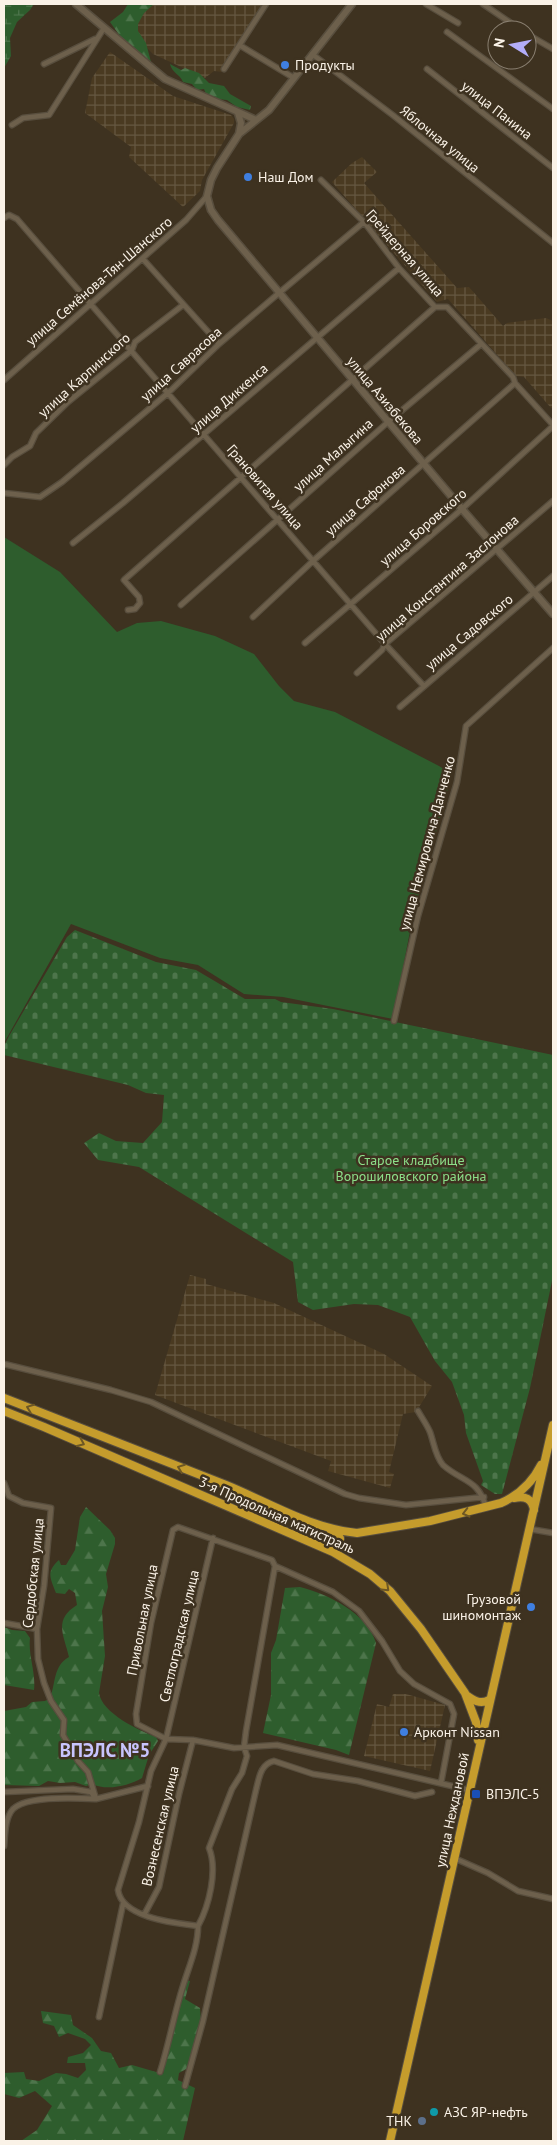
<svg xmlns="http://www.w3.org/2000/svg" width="557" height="2145" font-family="'PT Sans',sans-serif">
<defs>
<pattern id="industrial-grid" width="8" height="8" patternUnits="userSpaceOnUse" patternTransform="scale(1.25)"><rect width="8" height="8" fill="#4a3a21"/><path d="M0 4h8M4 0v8" fill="none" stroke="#655741"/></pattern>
<pattern id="forest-firs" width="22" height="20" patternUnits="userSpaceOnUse" patternTransform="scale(1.25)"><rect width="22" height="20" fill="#2e5d2d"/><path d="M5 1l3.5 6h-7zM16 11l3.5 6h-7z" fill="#4d754b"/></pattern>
<pattern id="wetland-marsh" width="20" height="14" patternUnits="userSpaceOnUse" patternTransform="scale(1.25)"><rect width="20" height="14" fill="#2e5d2d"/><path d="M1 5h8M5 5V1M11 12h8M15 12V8" fill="none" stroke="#4d754b"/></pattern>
<pattern id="cemetery-stones" width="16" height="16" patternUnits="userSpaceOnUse" patternTransform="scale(1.25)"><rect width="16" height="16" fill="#2e5d2d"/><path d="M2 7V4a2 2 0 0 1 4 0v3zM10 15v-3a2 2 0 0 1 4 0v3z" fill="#4d754b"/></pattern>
</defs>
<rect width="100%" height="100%" fill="#3e3220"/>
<path fill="url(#industrial-grid)" d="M 149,4 L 264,4 L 222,72 L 214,71 L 205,78 L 153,54 L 148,49 L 132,25 Z
M 110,52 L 173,96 L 231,115 L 234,119 L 234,123 L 202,180 L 200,191 L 183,207 L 129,157 L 131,147 L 85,113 L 92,78 Z
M 362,157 L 377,172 L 364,183 L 457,288 L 469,287 L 503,326 L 507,323 L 546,318 L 553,321 L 553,407 L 551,408 L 524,377 L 516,376 L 448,299 L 437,302 L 332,182 L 352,163 Z
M 190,1275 L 206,1279 L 206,1284 L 274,1303 L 384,1354 L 432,1386 L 416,1412 L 403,1414 L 389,1472 L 394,1474 L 390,1488 L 328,1471 L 331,1461 L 155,1395 Z
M 393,1694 L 406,1694 L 445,1705 L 430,1771 L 364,1756 L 377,1704 L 389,1707 Z"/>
<path fill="url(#forest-firs)" d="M 128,4 L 154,4 L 144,13 L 138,24 L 138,31 L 146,43 L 151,62 L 120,36 L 110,22 L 123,12 Z
M 170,64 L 181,70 L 185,68 L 199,73 L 209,83 L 224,86 L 230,94 L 251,106 L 250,110 L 237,107 L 227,100 L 217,99 L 206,94 L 204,89 L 197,90 L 192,84 L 183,82 C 180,74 172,73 170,64 Z
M 86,1507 L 110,1530 L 115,1538 L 115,1544 L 106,1574 L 108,1587 L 102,1611 L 105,1656 L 99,1693 C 102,1713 138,1730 156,1737 L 158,1741 L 149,1755 L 142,1778 C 128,1786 107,1791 92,1784 L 86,1786 L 75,1782 L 60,1783 L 48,1781 L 39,1786 L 4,1785 L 4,1711 L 26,1707 L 32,1702 L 45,1701 L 50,1698 C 56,1683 53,1666 69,1657 C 64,1635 53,1620 77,1605 L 75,1593 L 69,1589 L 65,1594 L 56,1593 C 50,1577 46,1572 59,1560 L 61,1565 L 66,1565 L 75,1550 L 80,1517 Z
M 300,1587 C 328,1594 367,1613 376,1643 L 349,1755 L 336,1750 L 263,1733 L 271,1695 L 271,1653 L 276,1640 L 285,1588 Z
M 4,1627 L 12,1630 L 25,1631 L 30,1638 C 28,1655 36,1672 34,1690 L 4,1685 Z
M 184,1980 L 190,1981 L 185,1999 L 200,2008 L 201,2022 L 188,2068 L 179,2073 L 178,2080 L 195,2088 L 183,2141 L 21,2141 L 37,2130 L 52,2106 L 35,2091 L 19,2098 L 4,2094 L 4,2073 L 24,2072 L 26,2079 L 39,2081 L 56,2073 L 66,2074 L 78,2078 L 86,2070 L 85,2063 L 67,2063 L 68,2057 L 83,2053 L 91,2045 L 85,2039 L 68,2033 L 59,2037 L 54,2026 L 43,2023 L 41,2011 L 71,2015 L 73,2025 L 92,2038 L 101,2051 L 111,2053 L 119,2068 L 132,2065 L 163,2074 Z"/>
<path fill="url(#wetland-marsh)" d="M 4,4 L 34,4 L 30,10 L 17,22 L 10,38 L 11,56 L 4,68 Z"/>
<path fill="url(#cemetery-stones)" d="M 75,930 L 156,962 L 196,970 L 245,999 L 275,999 L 281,1002 L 333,1009 L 553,1055 L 553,1276 L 530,1388 L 502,1494 L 495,1494 L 481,1485 L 483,1481 L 466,1433 L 464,1415 L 452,1382 L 435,1361 L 410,1317 L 378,1305 L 354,1304 L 313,1310 L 298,1302 L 293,1262 L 139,1167 L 98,1160 L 84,1143 L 99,1133 L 116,1141 L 143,1143 L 162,1122 L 164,1095 L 146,1093 L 128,1085 L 4,1055 L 4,1046 L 9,1036 L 67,937 Z"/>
<path fill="#2e5d2d" d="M 4,537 L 60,572 L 117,632 L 137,623 L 161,621 L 215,636 L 254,654 L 279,686 L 294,701 L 335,712 L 439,766 L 452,774 L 413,916 L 393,1019 L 283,997 L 244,994 L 198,965 L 160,958 L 71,924 L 4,1043 Z"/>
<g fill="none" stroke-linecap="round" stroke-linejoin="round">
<g stroke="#584e3e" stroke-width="7">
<path id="street" d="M 426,4 L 458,23
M 483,4 L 521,30
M 447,32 L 553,109
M 527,34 L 553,49
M 241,46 L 294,78
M 312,54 L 394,116 L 553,243
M 44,64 L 95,39
M 224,69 L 266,4
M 427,69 L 553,168
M 12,125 L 23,118 L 49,115 L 104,28
M 321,180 L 364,222 L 399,268 L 435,307 L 447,307 L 513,377 L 515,383 L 553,425
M 4,218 L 9,215 L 17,219 L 385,644 L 423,685
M 143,259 L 219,344
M 4,380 L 186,220 L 207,196
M 4,465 L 12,457 L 30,446 L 36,433 L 68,402 L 132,350 L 135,342 L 183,305
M 4,493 L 40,497 L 62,482 L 168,393 L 219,344 L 279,293 L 364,222
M 73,543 L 123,503 L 399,268
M 181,605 L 388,422 L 480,345
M 128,610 L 135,609 L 140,603 L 139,597 L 124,580 L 435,307
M 253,617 L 314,560 L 515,383
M 305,643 L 462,509 L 553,426
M 357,673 L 382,650 L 385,644 L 553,501
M 400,707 L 553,576
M 394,1021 L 418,916 L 457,782 L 466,726 L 553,648
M 4,1364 L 111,1390 L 151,1402 L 345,1494 L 359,1498 L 406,1505 L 484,1497
M 418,1411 C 422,1418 427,1425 430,1432 C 434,1443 435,1456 443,1465 C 462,1482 479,1479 486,1508
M 4,1483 L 9,1496 L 23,1503 L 51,1508 L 44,1586 L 37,1629 L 38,1659 L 44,1683 L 51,1701 L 64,1720 L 63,1735 L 78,1761 L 88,1772 L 96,1799 C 77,1798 27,1795 13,1809 C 5,1818 5,1834 4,1846
M 530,1529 L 553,1533
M 275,1566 L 333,1592 L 359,1611 L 382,1641 L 400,1671 L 414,1684 L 450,1704 L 454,1714 L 441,1783
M 4,1623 L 37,1629
M 4,1792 L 73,1789 L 91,1792 L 96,1799 L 148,1786
M 454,1858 L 488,1873 L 518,1891 L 553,1899
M 144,1915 L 159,1887 L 179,1794 L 193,1740
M 198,1926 C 209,1906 218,1870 209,1848 L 232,1789 L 242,1773 L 247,1756 L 244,1747 L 246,1731 L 275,1566 L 272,1560 L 178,1527 L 173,1530 L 151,1623 L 136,1714 L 137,1724 L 166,1739 L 213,1538
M 99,2017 L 123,1904
M 160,2072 C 169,2044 174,2014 183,1986 C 189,1966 198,1947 198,1926 C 174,1923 122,1918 118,1890 L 139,1822 L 151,1771 L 166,1739 L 193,1740 L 234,1748 L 277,1745 L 469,1790
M 185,2086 L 203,2021 L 256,1790 C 259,1779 260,1764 274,1761 L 313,1774 L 358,1781 L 415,1796 L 432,1792"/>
</g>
<g stroke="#584e3e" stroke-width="9">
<path id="secondary" d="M 76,4 L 165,79 L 256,120
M 352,4 L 269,110 L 239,134 L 217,168 L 211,180 L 207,196 L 211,210 L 218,220 L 462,509 L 553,614
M 238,113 L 241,123 L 239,134"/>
</g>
<g stroke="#584e3e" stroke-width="10">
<path id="highway" d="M 4,1398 C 78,1427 152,1456 226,1485 C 268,1502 311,1529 357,1533 L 430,1521 L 501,1503 C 519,1495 532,1483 541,1465
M 4,1411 L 44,1427 L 333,1552 L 370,1574 L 390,1591 L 421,1629 L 465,1693 L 476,1722 L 478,1740
M 514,1498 C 525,1496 532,1498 534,1510
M 323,1545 L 334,1546 L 340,1543 L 340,1538 L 331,1531
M 466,1695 C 473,1700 480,1705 489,1700
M 390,2141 L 553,1425"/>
</g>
<use href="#street" stroke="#6d604c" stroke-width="4.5"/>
<use href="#secondary" stroke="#6d604c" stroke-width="6"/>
<use href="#highway" stroke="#c59c2c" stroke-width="8"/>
</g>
<defs><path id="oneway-chevron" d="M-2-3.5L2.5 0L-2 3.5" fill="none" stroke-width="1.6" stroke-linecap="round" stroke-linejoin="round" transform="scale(1.25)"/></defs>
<g stroke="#6d5724">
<use href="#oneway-chevron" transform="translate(30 1408) rotate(-159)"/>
<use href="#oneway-chevron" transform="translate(81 1443) rotate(24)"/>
<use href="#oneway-chevron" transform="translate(181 1468) rotate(-159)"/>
<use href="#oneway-chevron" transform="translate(466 1513) rotate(166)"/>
<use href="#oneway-chevron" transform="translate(386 1588) rotate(43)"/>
</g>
<g fill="#3f7fe0" stroke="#3e3220" stroke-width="2">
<circle cx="285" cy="65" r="5"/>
<circle cx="248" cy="177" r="5"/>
<circle cx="531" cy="1607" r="5"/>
<circle cx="404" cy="1732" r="5"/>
</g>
<rect fill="#1a4fb4" stroke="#3e3220" stroke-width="2" x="471" y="1789" width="10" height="10" rx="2.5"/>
<circle fill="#0f9aa8" stroke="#3e3220" stroke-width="2" cx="434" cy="2112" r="5"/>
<circle fill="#5c6f8a" stroke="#3e3220" stroke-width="2" cx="422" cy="2121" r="5"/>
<g text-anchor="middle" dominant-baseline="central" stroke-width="5" stroke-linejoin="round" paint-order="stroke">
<g font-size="14" fill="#faf2e7" stroke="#3e3220" text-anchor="start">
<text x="295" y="65">Продукты</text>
<text x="258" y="177">Наш Дом</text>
<text x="521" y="1599" text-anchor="end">Грузовой<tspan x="521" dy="16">шиномонтаж</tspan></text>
<text x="414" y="1732">Арконт Nissan</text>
<text x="486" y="1794">ВПЭЛС-5</text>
<text x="444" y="2112">АЗС ЯР-нефть</text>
<text x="412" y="2121" text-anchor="end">ТНК</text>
</g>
<g font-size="14" fill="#faf2e7" stroke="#3e3220">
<text transform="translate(497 110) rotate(38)">улица Панина</text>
<text transform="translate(440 139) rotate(39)">Яблочная улица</text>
<text transform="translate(405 253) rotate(49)">Грейдерная улица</text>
<text transform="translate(99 281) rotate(-41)">улица Семёнова-Тян-Шанского</text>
<text transform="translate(181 364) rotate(-42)">улица Саврасова</text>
<text transform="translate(84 375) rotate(-42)">улица Карпинского</text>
<text transform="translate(229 398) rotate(-41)">улица Диккенса</text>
<text transform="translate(385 400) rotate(50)">улица Азизбекова</text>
<text transform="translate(333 455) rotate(-42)">улица Малыгина</text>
<text transform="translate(265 487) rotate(49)">Грановитая улица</text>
<text transform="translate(365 500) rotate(-41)">улица Сафонова</text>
<text transform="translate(423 527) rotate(-41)">улица Боровского</text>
<text transform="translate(447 578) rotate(-41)">улица Константина Заслонова</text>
<text transform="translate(469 632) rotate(-40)">улица Садовского</text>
<text transform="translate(427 843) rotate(-75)">улица Немировича-Данченко</text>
<text transform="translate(277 1515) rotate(24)">3-я Продольная магистраль</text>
<text transform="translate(33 1573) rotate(-84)">Сердобская улица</text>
<text transform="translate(142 1620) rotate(-79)">Привольная улица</text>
<text transform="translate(179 1636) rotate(-77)">Светлоградская улица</text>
<text transform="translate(452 1810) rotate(-78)">улица Неждановой</text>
<text transform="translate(160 1826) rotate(-77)">Вознесенская улица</text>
</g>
<g font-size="14" fill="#8cdf89" stroke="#3e3220">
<text x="411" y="1160">Старое кладбище<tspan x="411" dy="16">Ворошиловского района</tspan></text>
</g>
<g font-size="19" font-weight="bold" fill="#c8c4fd" stroke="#3e3220">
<text x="105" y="1750">ВПЭЛС №5</text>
</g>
</g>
<rect width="557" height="2145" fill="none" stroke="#faf2e7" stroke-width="10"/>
<g transform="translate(512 45) rotate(280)"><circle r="24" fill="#3e3220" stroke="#897f70"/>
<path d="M0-4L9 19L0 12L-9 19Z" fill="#b3adf9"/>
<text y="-8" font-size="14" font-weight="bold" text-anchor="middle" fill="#faf2e7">N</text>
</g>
</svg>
